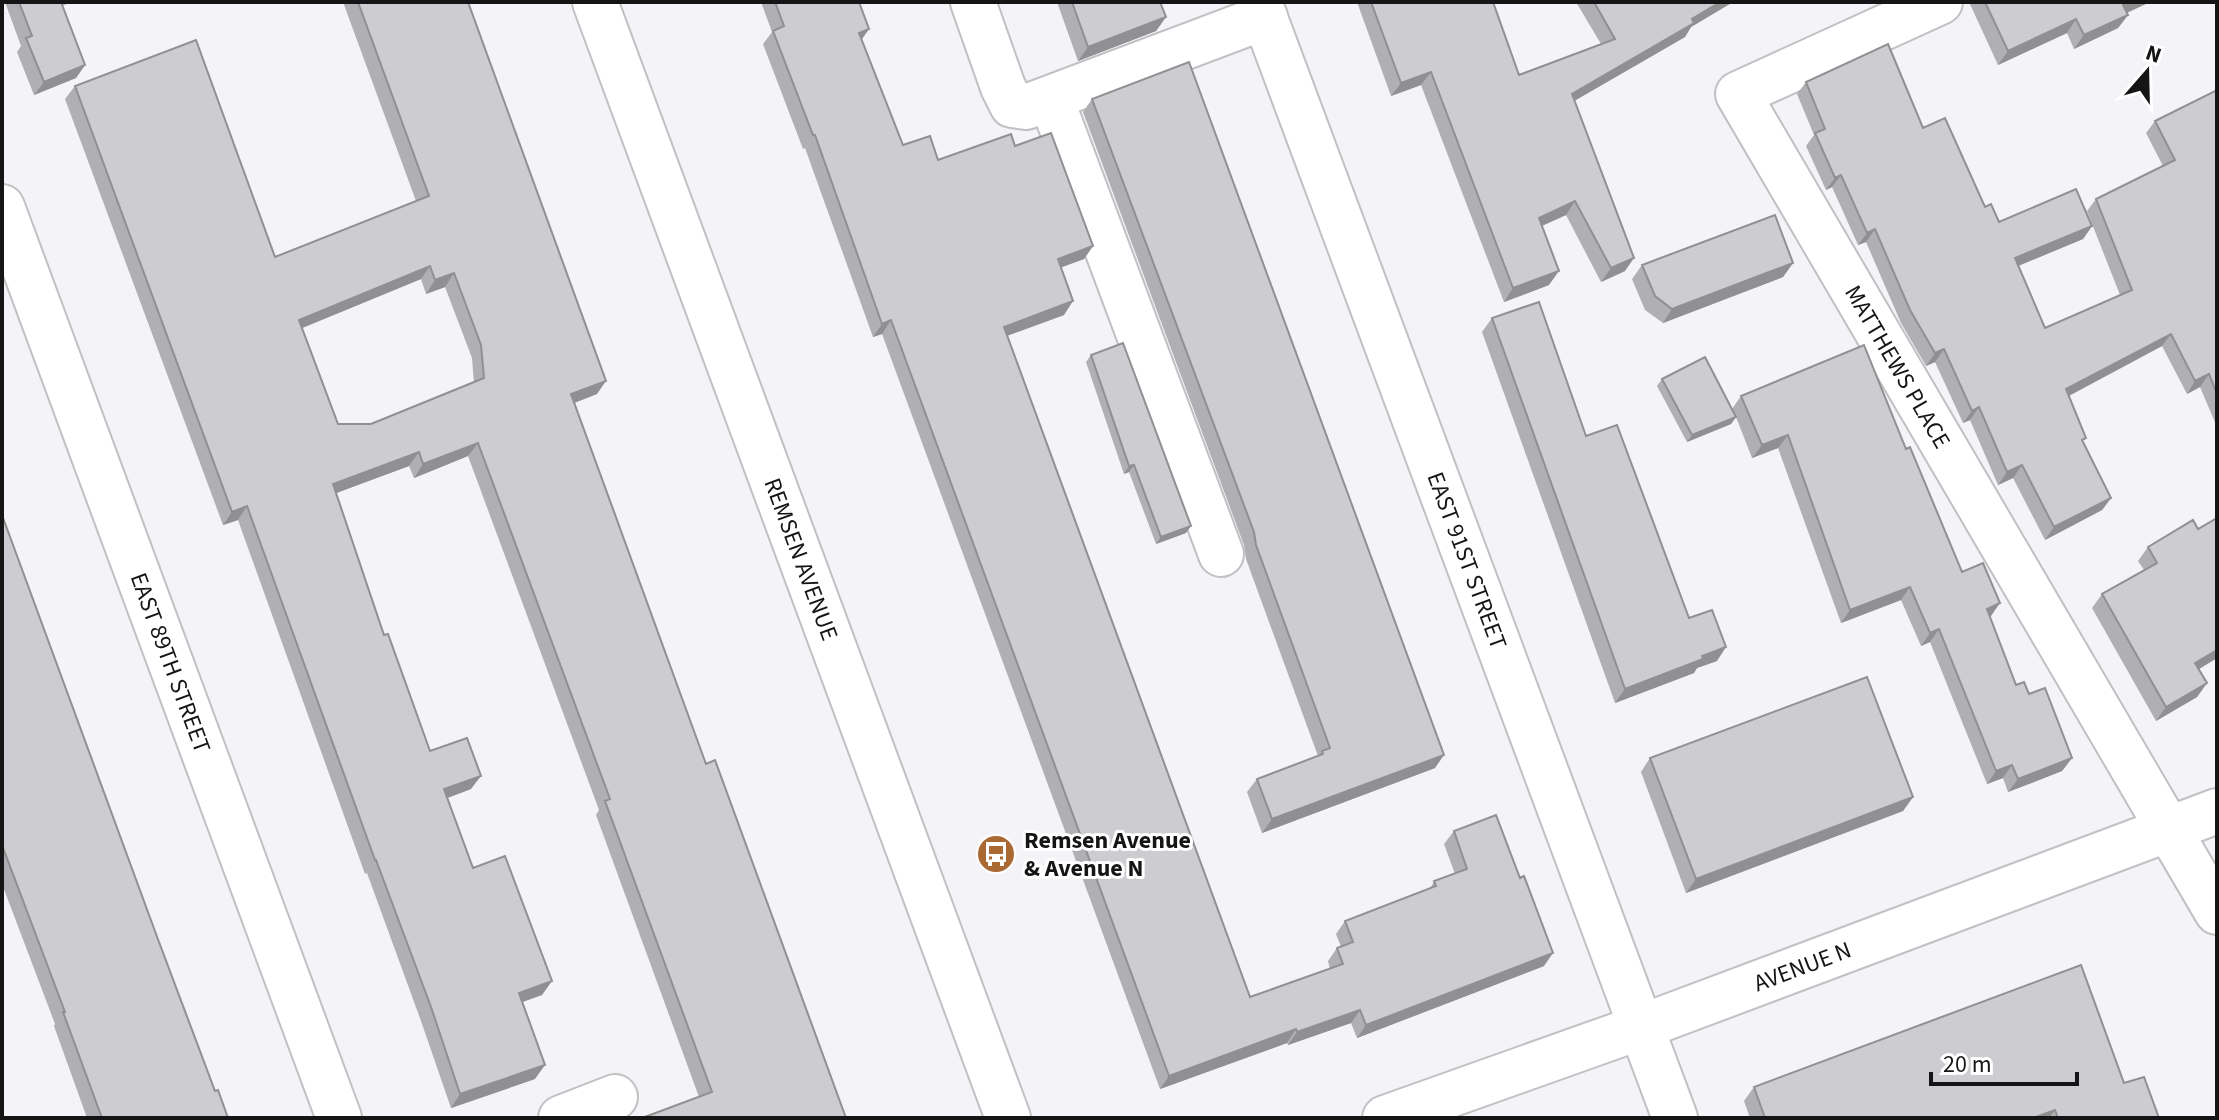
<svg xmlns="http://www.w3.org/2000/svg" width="2219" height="1120" font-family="'Source Sans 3',sans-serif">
<rect width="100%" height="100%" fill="#f4f3f7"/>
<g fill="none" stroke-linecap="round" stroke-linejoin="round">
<g stroke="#c1c1c4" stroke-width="48">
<g id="minor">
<path id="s1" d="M 595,2 L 1008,1118"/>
<path d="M 973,2 L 1003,87 L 1012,105 L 1026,107 L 1265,17"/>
<path id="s2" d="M 1259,2 L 1675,1118"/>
<path id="s3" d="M 1940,2 L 1738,94 L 2217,912"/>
<path d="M 1051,99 L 1221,554"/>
<path id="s4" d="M 2,207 L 339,1118"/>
<path d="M 561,1118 L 615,1097"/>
<path id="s5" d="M 1385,1118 L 1641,1027 L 2217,811"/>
</g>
</g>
<use href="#minor" stroke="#fff" stroke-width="44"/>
</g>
<path fill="#b0afb3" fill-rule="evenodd" d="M 5,2 L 72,2 L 62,6 L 85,65 L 76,78 L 34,95 L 17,52 L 21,46 Z
M 343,2 L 468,2 L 597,394 L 574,403 L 706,764 L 846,1118 L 699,1097 L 596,815 L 599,810 L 468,456 L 414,478 L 409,466 L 336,493 L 384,635 L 430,751 L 471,789 L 447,798 L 473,868 L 542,995 L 523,1002 L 535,1079 L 451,1108 L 421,1021 L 367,873 L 365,874 L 238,520 L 223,525 L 65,99 L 75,86 L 275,257 L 416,201 ZM 421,279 L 426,294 L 445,287 L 472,358 L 474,383 L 371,424 L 338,424 L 302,328 Z
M 761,2 L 859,2 L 862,39 L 903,145 L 938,160 L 1015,146 L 1093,246 L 1084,259 L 1061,267 L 1064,315 L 1007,336 L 1250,997 L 1330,969 L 1328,961 L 1337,948 L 1341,947 L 1336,934 L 1345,921 L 1430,889 L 1434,881 L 1455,874 L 1444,844 L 1454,831 L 1544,966 L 1357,1038 L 1351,1023 L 1288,1045 L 1287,1043 L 1160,1089 L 882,334 L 873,337 L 805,148 L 803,149 L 763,44 L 772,32 Z
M 1057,2 L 1160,2 L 1166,17 L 1156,31 L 1078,61 Z
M 1357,2 L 1493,2 L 1519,75 L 1601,44 L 1576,2 L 1733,2 L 1691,27 L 1685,37 L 1574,101 L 1625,271 L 1601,282 L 1566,215 L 1542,226 L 1549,285 L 1504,302 L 1421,85 L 1391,96 Z
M 1969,2 L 2150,2 L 2127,13 L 2128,15 L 2118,28 L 2074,49 L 2067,33 L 1998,65 Z
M 1806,82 L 1923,128 L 1985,207 L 1999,222 L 2092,226 L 2083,239 L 2018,266 L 2045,328 L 2120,295 L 2087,211 L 2096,199 L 2163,166 L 2146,133 L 2155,121 L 2217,90 L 2217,427 L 2200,387 L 2187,394 L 2162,346 L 2069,396 L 2083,442 L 2111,498 L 2102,510 L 2045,540 L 2013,478 L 1998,485 L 1970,420 L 1963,423 L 1935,362 L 1926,366 L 1901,323 L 1866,242 L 1858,245 L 1832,187 L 1826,190 L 1806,146 L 1814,135 L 1797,94 Z
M 1092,99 L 1435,768 L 1262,833 L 1247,792 L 1257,779 L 1318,756 L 1246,559 L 1244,545 L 1083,112 Z
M 1793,263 L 1783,277 L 1663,323 L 1645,310 L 1632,279 L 1642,265 Z
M 1492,318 L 1586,436 L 1689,618 L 1717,661 L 1697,668 L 1694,673 L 1615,703 L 1482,332 Z
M 1091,355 L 1186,533 L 1156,544 L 1129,472 L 1124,474 L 1086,362 Z
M 1662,379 L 1732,409 L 1741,396 L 1906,449 L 1962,572 L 1991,616 L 1990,617 L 2016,685 L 2029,694 L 2072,758 L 2062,771 L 2008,792 L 2003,778 L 1987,784 L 1930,642 L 1921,646 L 1901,600 L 1841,623 L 1778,448 L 1752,458 L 1736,417 L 1731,424 L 1687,442 L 1657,386 Z
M 2,515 L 159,942 L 215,1091 L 228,1118 L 87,1118 L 54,1026 L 55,1024 L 2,884 Z
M 2217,518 L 2217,658 L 2199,669 L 2207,683 L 2197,697 L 2156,721 L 2092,608 L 2102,594 L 2144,570 L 2138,561 L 2148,547 L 2198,529 Z
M 1650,758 L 1913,797 L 1903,811 L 1686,893 L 1641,772 Z
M 2124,1083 L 2159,1118 L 1750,1118 L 1744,1101 L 1754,1087 Z"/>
<path fill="#908f92" d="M 1720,2 L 1733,2 L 1691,27 L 1685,37 L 1562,108 L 1572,94 Z
M 2130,2 L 2150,2 L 2113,19 L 2123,5 Z
M 2128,15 L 2118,28 L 2074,49 L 2084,35 Z
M 1166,17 L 1156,31 L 1078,61 L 1088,47 Z
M 2076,19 L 2067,33 L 1998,65 L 2008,51 Z
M 869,29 L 860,42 L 859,33 Z
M 85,65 L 76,78 L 34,95 L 44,82 Z
M 1431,72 L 1421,85 L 1391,96 L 1401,83 Z
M 1841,175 L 1832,187 L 1826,190 L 1835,178 Z
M 1575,201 L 1566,215 L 1530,231 L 1539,218 Z
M 2092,226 L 2083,239 L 2006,271 L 2015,258 Z
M 1875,229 L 1866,242 L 1858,245 L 1867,233 Z
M 1093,246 L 1084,259 L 1049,272 L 1058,259 Z
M 1634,258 L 1625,271 L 1601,282 L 1611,268 Z
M 1793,263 L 1783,277 L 1663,323 L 1672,309 Z
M 430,266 L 421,279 L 290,333 L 299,320 Z
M 1559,271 L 1549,285 L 1504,302 L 1513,288 Z
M 454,273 L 445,287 L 426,294 L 435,280 Z
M 1073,301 L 1064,315 L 995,340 L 1004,327 Z
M 891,320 L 882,334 L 873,337 L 882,324 Z
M 2171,334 L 2162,346 L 2057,402 L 2066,389 Z
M 1944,349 L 1935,362 L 1926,366 L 1935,353 Z
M 2209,374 L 2200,387 L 2187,394 L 2195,381 Z
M 606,381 L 597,394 L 561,408 L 571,394 Z
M 1979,407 L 1970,420 L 1963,423 L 1972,411 Z
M 1736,417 L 1731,424 L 1687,442 L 1692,435 Z
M 1788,435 L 1778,448 L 1752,458 L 1762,445 Z
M 478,443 L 468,456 L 414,478 L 423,464 Z
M 419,452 L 409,466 L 323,498 L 333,484 Z
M 1134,465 L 1129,472 L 1124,474 L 1129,466 Z
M 2022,465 L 2013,478 L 1998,485 L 2007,472 Z
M 2111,498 L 2102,510 L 2045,540 L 2054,527 Z
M 247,506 L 238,520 L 223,525 L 232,512 Z
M 1191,526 L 1186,533 L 1156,544 L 1161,537 Z
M 1910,587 L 1901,600 L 1841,623 L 1850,610 Z
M 2000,603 L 1991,616 L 1978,622 L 1987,609 Z
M 1939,629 L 1930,642 L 1921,646 L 1930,633 Z
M 1726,647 L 1717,661 L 1697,668 L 1694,673 L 1615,703 L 1625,689 Z
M 2217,650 L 2217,658 L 2186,677 L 2195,663 Z
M 2207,683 L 2197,697 L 2156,721 L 2166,707 Z
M 1444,755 L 1435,768 L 1262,833 L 1272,819 Z
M 2072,758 L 2062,771 L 2008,792 L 2018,779 Z
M 2012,765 L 2003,778 L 1987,784 L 1996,771 Z
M 481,776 L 471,789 L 434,803 L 444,789 Z
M 1913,797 L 1903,811 L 1686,893 L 1696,879 Z
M 1553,953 L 1544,966 L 1357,1038 L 1366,1025 Z
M 552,981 L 542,995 L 510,1006 L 519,993 Z
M 1360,1010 L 1351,1023 L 1288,1045 L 1297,1032 Z
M 1296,1029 L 1287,1043 L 1160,1089 L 1169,1076 Z
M 545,1065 L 535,1079 L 451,1108 L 460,1094 Z
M 2055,1110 L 2049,1118 L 2033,1118 Z"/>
<path fill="#cdccd0" stroke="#908f92" stroke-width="2" fill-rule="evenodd" d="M 19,2 L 61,2 L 85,65 L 44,82 L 26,38 L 32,36 Z
M 358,2 L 468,2 L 606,381 L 571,394 L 706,764 L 715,760 L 846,1118 L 642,1118 L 712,1092 L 605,801 L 610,799 L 478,443 L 423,464 L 419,452 L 333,484 L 384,635 L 388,634 L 430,751 L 467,738 L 481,776 L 444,789 L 473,868 L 505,856 L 552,981 L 519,993 L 545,1065 L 460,1094 L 431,1007 L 376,860 L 375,860 L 247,506 L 232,512 L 75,86 L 196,40 L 275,257 L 429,196 ZM 430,266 L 435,280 L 454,273 L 481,345 L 484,378 L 371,424 L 338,424 L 299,320 Z
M 775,2 L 859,2 L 869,29 L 859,33 L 903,145 L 930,136 L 938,160 L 1011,134 L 1015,146 L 1051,133 L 1093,246 L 1058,259 L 1073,301 L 1004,327 L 1250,997 L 1343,964 L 1337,948 L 1353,942 L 1345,921 L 1436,886 L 1434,881 L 1467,869 L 1454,831 L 1496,815 L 1520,878 L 1524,876 L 1553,953 L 1366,1025 L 1360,1010 L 1297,1032 L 1296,1029 L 1169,1076 L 891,320 L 882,324 L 815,135 L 813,135 L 773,31 L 784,26 Z
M 1072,2 L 1160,2 L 1166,17 L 1088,47 Z
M 1371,2 L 1493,2 L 1519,75 L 1615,39 L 1594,2 L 1720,2 L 1692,19 L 1694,23 L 1572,94 L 1634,258 L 1611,268 L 1575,201 L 1539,218 L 1559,271 L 1513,288 L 1431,72 L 1401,83 Z
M 1985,2 L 2130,2 L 2123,5 L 2128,15 L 2084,35 L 2076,19 L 2008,51 Z
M 1888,44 L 1923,128 L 1945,118 L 1985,207 L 1991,204 L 1999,222 L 2076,189 L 2092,226 L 2015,258 L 2045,328 L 2132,290 L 2096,199 L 2175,160 L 2155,121 L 2217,90 L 2217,394 L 2209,374 L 2195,381 L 2171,334 L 2066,389 L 2086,438 L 2082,440 L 2111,498 L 2054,527 L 2022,465 L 2007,472 L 1979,407 L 1972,411 L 1944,349 L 1935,353 L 1910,310 L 1875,229 L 1867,233 L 1841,175 L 1835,178 L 1815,133 L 1825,129 L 1806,82 Z
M 1189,62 L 1444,755 L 1272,819 L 1257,779 L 1323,754 L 1322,751 L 1330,748 L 1256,545 L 1254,532 L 1092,99 Z
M 1775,215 L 1793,263 L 1672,309 L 1655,296 L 1642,265 Z
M 1539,302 L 1586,436 L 1617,425 L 1689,618 L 1712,610 L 1726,647 L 1702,656 L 1703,659 L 1625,689 L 1492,318 Z
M 1123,343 L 1191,526 L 1161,537 L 1134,465 L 1129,466 L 1091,355 Z
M 1864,345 L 1906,449 L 1910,447 L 1962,572 L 1983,563 L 2000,603 L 1987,609 L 2016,685 L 2024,682 L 2029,694 L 2045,688 L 2072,758 L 2018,779 L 2012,765 L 1996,771 L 1939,629 L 1930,633 L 1910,587 L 1850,610 L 1788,435 L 1762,445 L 1741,396 Z
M 1705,357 L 1736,417 L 1692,435 L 1662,379 Z
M 2,515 L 159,942 L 215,1091 L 218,1090 L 228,1118 L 102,1118 L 63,1012 L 65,1012 L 2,845 Z
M 2217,518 L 2217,650 L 2195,663 L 2207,683 L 2166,707 L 2102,594 L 2157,563 L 2148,547 L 2193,520 L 2198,529 Z
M 1867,677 L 1913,797 L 1696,879 L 1650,758 Z
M 2081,965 L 2124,1083 L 2144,1077 L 2159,1118 L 2058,1118 L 2055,1110 L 2033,1118 L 1765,1118 L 1754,1087 Z"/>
<defs>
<g id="bus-disc" transform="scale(2)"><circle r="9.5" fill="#aa6833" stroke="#fff"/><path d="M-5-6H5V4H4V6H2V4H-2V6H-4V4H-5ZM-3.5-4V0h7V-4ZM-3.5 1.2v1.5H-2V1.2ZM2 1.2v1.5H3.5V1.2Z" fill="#fff"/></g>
</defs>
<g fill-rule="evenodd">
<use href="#bus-disc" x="996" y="854"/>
</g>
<g text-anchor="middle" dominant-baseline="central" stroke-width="6" stroke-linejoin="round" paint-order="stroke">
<g font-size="24" fill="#151516" stroke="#fff">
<text stroke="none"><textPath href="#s3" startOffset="538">MATTHEWS PLACE</textPath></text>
<text stroke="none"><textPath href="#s1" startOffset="594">REMSEN AVENUE</textPath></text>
<text stroke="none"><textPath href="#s2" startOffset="596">EAST 91ST STREET</textPath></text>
<text stroke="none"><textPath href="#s4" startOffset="486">EAST 89TH STREET</textPath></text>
<text stroke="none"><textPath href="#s5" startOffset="444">AVENUE N</textPath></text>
</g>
<g font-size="24" font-weight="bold" fill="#151516" stroke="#fff" text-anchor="start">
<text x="1024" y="840">Remsen Avenue<tspan x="1024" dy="28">&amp; Avenue N</tspan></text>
</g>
</g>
<rect width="2219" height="1120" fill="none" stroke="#151516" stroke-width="8"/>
<g transform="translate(2147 72) rotate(20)" stroke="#ffffff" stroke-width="6" paint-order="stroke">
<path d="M0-6L14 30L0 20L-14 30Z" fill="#151516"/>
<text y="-12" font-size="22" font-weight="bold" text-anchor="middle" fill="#151516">N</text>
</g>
<path d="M1931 1072v12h146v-12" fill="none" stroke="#151516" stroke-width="4"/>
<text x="1943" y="1072" font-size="24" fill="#151516" stroke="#ffffff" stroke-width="6" paint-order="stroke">20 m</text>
</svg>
